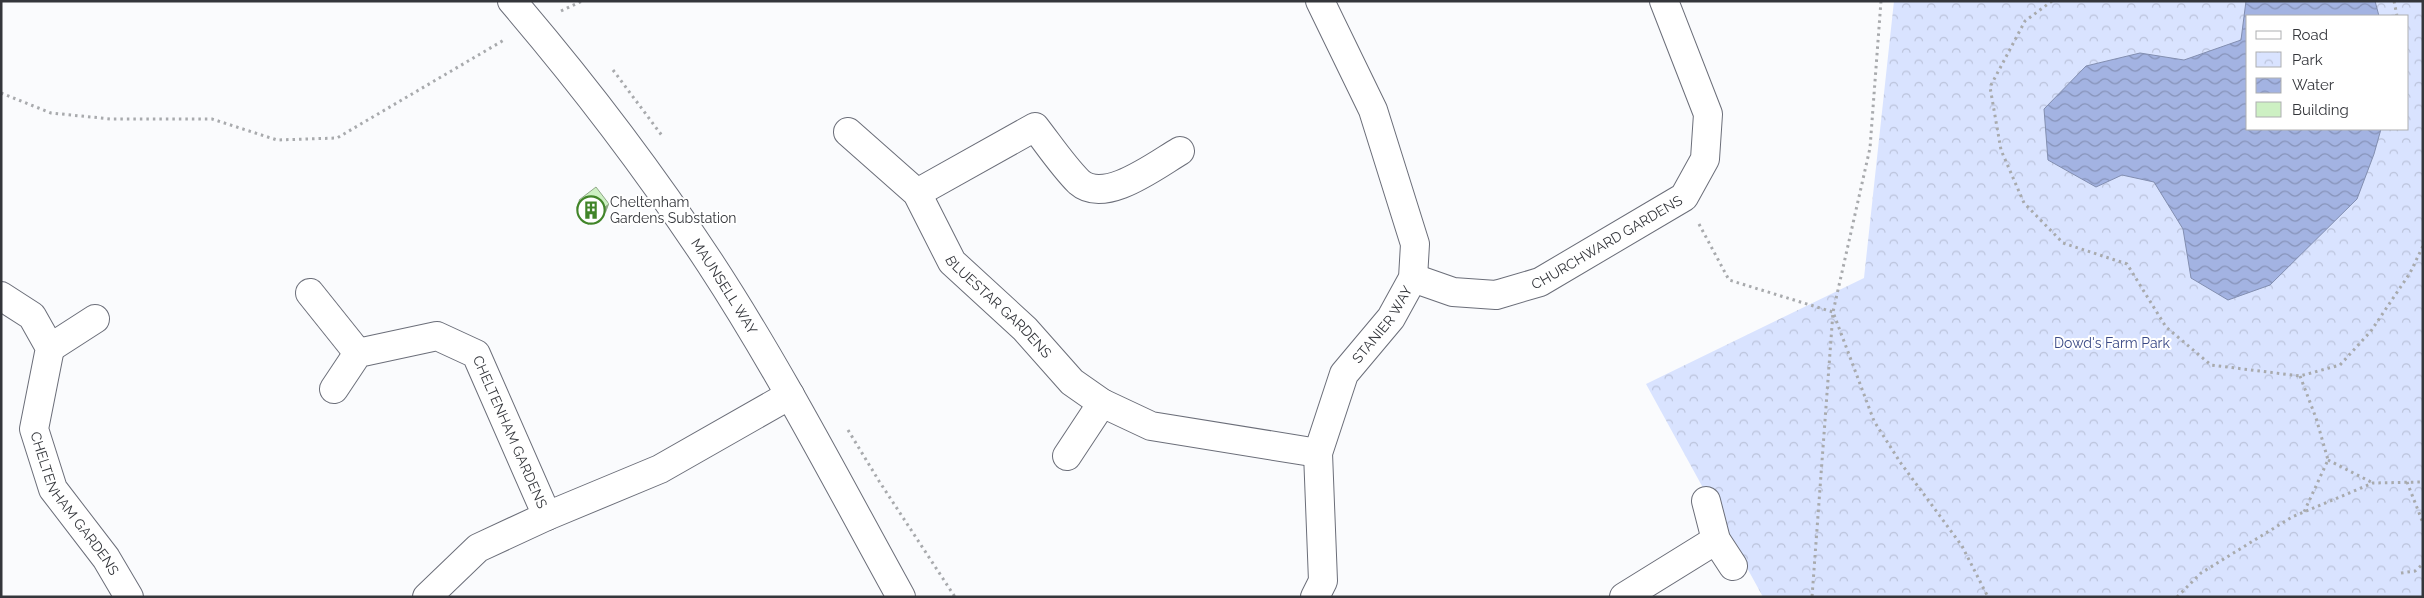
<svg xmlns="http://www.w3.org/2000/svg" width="2424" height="598" font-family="Raleway,sans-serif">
<defs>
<pattern id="park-crowns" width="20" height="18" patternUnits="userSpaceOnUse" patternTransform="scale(1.25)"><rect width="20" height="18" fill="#d9e3ff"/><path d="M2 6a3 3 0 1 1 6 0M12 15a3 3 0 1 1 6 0" fill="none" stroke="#bbc3db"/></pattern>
<pattern id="water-waves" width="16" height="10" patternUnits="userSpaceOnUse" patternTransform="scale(1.25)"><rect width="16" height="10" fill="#a3b3e2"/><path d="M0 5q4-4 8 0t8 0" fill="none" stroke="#8692b8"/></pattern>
</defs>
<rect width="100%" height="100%" fill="#fafbfd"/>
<path fill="url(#park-crowns)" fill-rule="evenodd" d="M 1894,1 L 2423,1 L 2423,597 L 1763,597 L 1646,384 L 1864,278 ZM 2248,16 L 2408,16 L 2408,129 L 2248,129 Z"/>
<path fill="url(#water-waves)" stroke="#828eb0" d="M 2246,1 L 2375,1 L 2379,16 L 2248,16 L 2248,129 L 2381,129 L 2374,154 L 2357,199 L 2270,285 L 2228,300 L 2191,278 L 2183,229 L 2154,182 L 2122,175 L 2096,187 L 2048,160 L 2044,109 L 2086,66 L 2140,53 L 2184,60 L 2241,40 Z"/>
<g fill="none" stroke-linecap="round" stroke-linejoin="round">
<g stroke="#6b6e79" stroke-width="30">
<g id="minor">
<path id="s1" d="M 512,1 C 583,84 650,172 710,263 C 780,370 839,485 901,597"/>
<path id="s2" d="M 848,132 L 917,193 L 952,262 L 1025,329 L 1072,382 L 1102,403 L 1151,426 L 1318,453"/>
<path d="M 917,193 L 1035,127 C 1049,145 1063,166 1079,182 C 1105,205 1156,165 1180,151"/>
<path id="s3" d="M 1413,278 L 1453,292 L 1496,295 L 1540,282 L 1684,197 L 1705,159 L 1708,114 L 1664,1"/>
<path d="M 310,293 L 358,353"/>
<path id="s4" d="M 1,296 L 32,316 L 50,348 L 34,429 L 53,489 L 106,558 L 129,597"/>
<path d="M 50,348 L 95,319"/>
<path id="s5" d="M 334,389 L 358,353 L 437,336 L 476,354 L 547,516"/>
<path d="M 1067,456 L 1102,403"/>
<path d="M 1706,501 L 1716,540 L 1733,566"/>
<path d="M 427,597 L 478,548 L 547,516 L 660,469 L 790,395"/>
<path id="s6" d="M 1315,597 L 1323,581 L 1318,453 L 1344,374 L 1391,318 L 1413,278 L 1415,244 L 1373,110 L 1320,1"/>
<path d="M 1624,597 L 1716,540"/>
</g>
</g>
<path stroke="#a8aaad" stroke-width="3" stroke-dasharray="2.5 4" stroke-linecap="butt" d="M 1881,1 L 1870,148 L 1833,312 L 1874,421 L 1900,462 L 1962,546 L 1988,597
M 2052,1 L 2025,21 L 1990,87 L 2001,150 L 2024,203 L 2063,243 L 2127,264 L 2166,327 L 2211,365 L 2300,376 L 2340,365 L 2371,331 L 2410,273 L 2423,246
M 2394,1 L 2397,16
M 561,11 L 582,1
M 613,70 L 663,137
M 1,93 L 51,113 L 111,119 L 212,119 L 277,140 L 337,138 L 504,40
M 1699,224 L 1729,280 L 1833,312 L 1812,597
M 2300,376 L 2316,418 L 2328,460 L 2304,512
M 848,430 L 879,481 L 955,597
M 2328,460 L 2373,483
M 2407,482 L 2423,523
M 2401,573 L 2415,571 L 2423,564
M 2177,597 L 2201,573 L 2292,517 L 2373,483 L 2423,482"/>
<use href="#minor" stroke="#fff" stroke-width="28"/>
</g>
<path fill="#b0cea8" d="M 579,200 L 609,204 L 606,212 L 588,225 L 576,208 Z"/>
<path fill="#90a888" d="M 609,204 L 606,212 L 588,225 L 591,217 Z"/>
<path fill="#cdf0c3" stroke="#90a888" d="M 596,187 L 609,204 L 591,217 L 579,200 Z"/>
<defs>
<g id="building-ring" transform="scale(1.4375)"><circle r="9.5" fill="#fff" stroke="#418529" stroke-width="1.5"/><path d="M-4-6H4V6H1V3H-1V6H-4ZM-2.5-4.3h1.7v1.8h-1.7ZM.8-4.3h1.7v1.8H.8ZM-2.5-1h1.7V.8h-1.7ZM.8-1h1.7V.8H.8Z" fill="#418529"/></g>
</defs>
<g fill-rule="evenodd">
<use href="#building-ring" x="591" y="210"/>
</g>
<g text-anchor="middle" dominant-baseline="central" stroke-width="4" stroke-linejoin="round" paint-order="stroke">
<g font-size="14" fill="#34363b" stroke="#fff" text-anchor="start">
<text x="610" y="202">Cheltenham<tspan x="610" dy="16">Gardens Substation</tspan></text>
</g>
<g font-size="14" fill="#34363b" stroke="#fff">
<text stroke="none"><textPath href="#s3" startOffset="209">CHURCHWARD GARDENS</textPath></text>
<text stroke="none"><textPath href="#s1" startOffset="356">MAUNSELL WAY</textPath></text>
<text stroke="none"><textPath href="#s2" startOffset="234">BLUESTAR GARDENS</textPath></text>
<text stroke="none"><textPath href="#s6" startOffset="292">STANIER WAY</textPath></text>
<text stroke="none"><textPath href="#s5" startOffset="252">CHELTENHAM GARDENS</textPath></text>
<text stroke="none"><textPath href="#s4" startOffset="242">CHELTENHAM GARDENS</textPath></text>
</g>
<g font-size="14" fill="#394985" stroke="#fff">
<text x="2112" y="343">Dowd's Farm Park</text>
</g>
</g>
<rect width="2424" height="598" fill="none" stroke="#34363b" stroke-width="5"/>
<rect x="2246" y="15" width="162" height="115" fill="#ffffff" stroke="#aeafb1"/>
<rect x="2256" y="31" width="25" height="8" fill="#ffffff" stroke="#aeafb1"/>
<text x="2292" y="40" font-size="15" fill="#34363b">Road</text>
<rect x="2256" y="52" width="25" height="15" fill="url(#park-crowns)" stroke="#aeafb1"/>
<text x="2292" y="65" font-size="15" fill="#34363b">Park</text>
<rect x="2256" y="78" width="25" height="15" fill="url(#water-waves)" stroke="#aeafb1"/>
<text x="2292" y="90" font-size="15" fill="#34363b">Water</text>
<rect x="2256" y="102" width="25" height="15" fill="#cdf0c3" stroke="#aeafb1"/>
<text x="2292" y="115" font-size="15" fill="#34363b">Building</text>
</svg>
